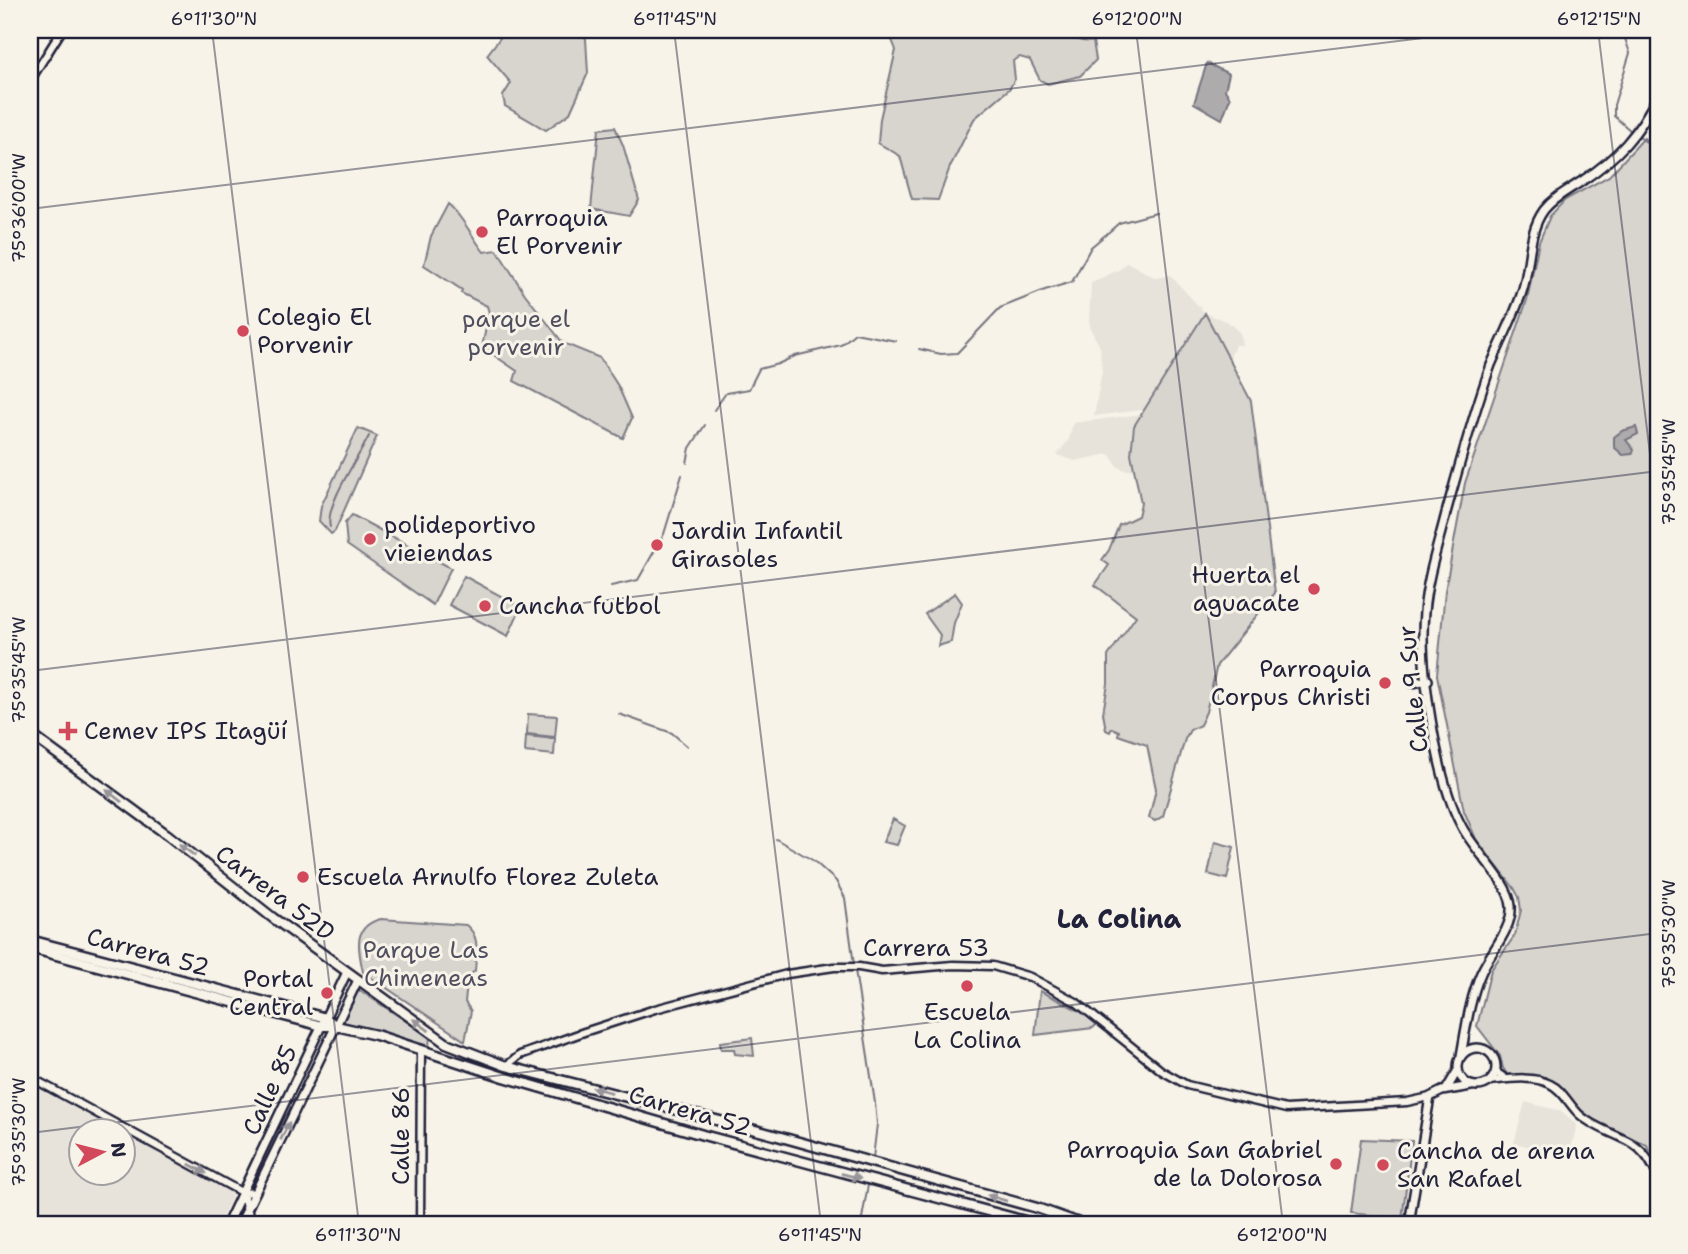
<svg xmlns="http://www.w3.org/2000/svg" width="1688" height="1254" font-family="'Shantell Sans',sans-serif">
<rect width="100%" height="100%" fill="#f7f3e8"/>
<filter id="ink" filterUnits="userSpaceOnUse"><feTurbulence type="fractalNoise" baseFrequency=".0143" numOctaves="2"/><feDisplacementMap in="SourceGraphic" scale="14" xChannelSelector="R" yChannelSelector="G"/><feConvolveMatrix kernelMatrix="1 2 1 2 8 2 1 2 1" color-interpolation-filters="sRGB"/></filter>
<g filter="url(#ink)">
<path fill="#e7e3db" d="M 1127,262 L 1152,276 L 1159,278 L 1170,275 L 1205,313 L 1228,322 L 1240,333 L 1242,345 L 1235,345 L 1225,370 L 1172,366 L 1166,379 L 1167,407 L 1094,416 L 1102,371 L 1100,347 L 1091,330 L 1089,320 L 1091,283 L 1120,269 Z
M 1142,414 L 1133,426 L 1130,454 L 1134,470 L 1125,470 L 1118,467 L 1109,454 L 1075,461 L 1057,455 L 1069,439 L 1073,423 Z
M 30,1082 L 121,1131 L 80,1132 L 80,1174 L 122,1174 L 123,1132 L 234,1192 L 219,1224 L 30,1224 Z
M 1525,1102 L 1561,1111 L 1577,1125 L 1569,1156 L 1514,1143 Z"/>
<path fill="#d8d5cf" stroke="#7d7c85" stroke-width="2" d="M 506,30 L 582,30 L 586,39 L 588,73 L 570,113 L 546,130 L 505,106 L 503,96 L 511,83 L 487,55 Z
M 888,30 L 1065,30 C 1073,39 1081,43 1093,41 L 1096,60 L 1080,76 L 1048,84 L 1040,80 L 1030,60 L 1020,57 L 1013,61 L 1015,79 L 1009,89 L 974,119 L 950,167 L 938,200 L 912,199 L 900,156 L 878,143 L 880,119 L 896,50 Z
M 615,127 L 623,145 L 639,200 L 629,216 L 591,209 L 599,129 Z
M 1644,138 L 1658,150 L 1658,1171 L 1647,1145 L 1594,1120 L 1541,1079 L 1507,1074 L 1503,1068 L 1500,1056 L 1477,1026 L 1491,970 L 1515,935 L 1521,910 L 1519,897 L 1514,888 L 1476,839 L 1464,811 L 1437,675 L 1445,591 L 1465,483 L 1527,300 L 1539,242 L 1550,216 L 1565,200 L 1609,176 Z
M 448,204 C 461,214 472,237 484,252 L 497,250 L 525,294 L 563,343 L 600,358 L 618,386 L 632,418 L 623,438 L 514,381 L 517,371 L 482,347 L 489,313 L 487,306 L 461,293 L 462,290 L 424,265 L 431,236 Z
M 1205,313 L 1251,401 L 1275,593 L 1217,665 L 1206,712 L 1200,725 L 1190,730 L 1185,739 L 1163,816 L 1155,821 L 1149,818 L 1156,789 L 1147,745 L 1118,735 L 1119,731 L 1112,728 L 1110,732 L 1106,730 L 1103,713 L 1108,684 L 1108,656 L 1136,616 L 1095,585 L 1109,565 L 1102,560 L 1109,550 L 1119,525 L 1138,516 L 1141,503 L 1131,454 L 1134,426 Z
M 358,428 L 377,436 L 335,531 L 331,534 L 319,521 L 321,506 Z
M 352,515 L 451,568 L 433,605 L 347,545 L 345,523 Z
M 464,576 L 521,607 L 508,636 L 449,605 Z
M 955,593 L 962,603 L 954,623 L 951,642 L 938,646 L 940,635 L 925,614 Z
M 528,714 L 557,716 L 555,737 L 527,734 Z
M 526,736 L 555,739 L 554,755 L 525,752 Z
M 893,819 L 905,826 L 897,845 L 883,842 Z
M 1215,842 L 1234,847 L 1227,879 L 1208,874 Z
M 381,919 L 466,925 C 481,937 476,953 475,971 L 468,976 L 465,1002 L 471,1011 L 465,1041 L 363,972 C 358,949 352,926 381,919 Z
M 356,988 L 430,1037 L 429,1046 L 340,1021 Z
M 1040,991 L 1088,1015 L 1097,1024 L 1093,1028 L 1035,1035 Z
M 752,1038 L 754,1056 L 735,1054 L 734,1049 L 721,1049 L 720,1042 Z
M 284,1114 L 290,1117 L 257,1185 L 248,1188 Z
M 1361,1139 L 1412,1141 L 1402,1219 L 1351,1213 Z"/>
<path fill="#aeabad" stroke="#76747f" stroke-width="2" d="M 1207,63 L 1229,74 L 1225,90 L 1230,98 L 1222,119 L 1194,103 Z
M 1636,427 L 1638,434 L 1626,440 L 1634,450 L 1632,454 L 1623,455 L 1614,447 L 1614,437 L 1622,431 Z"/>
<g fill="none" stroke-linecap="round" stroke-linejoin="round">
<path stroke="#76747f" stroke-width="2" d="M 1622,30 L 1630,53 L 1614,105 L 1614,116 L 1632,132
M 1636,135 L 1658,150
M 919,349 L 941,354 L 957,353 L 1000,308 L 1045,290 L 1072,282 L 1091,247 L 1110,231 L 1119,223 L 1156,213
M 714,410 L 726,393 L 749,389 L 759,369 L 778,364 L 795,356 L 841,345 L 855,333 L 896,341
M 687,463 L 690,448 L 705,425
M 330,527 C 324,506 359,457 369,436
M 611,586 L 638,580 L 664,534 L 682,475
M 619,714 L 672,733 L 687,746
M 776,839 L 814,861 L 836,881 L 845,898 L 854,965
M 855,970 L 875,1103 L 877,1124 L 873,1158
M 861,1224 L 868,1185"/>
<g stroke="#22223b" stroke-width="11">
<path id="tertiary" d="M 30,81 L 62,30
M 506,1066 L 520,1055 L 584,1032 L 655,1009 L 787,974 L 834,967 L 859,967 L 882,971 L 953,965 L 993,966 L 1030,977 L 1076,1002 L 1162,1071 L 1187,1085 L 1286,1109 L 1407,1102 L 1430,1097
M 1496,1072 L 1506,1079
M 30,1077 L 243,1193 L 256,1192
M 1491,1081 C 1509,1079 1533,1075 1550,1084 C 1563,1090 1569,1105 1580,1115 C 1598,1132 1628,1135 1644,1154 C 1650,1160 1654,1169 1658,1177
M 420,1224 L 421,1049"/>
</g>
<g stroke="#22223b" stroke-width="12">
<path id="secondary" d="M 1412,683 L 1428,680
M1458 1067a19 19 0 1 1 38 0a19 19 0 1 1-38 0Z
M 1461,1056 C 1466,1028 1470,998 1481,973 C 1490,952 1513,929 1511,906 C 1509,881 1473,850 1461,825 C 1436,778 1419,665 1424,612 C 1427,578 1438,545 1446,513 C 1460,463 1473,414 1491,365 C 1501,341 1514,317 1522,292 C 1531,265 1527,233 1544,210 C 1554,197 1569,190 1582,181 C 1618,157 1639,134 1658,95
M 1446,1090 L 1458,1070
M 243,1193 L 248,1213 L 247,1224
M 227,1224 L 347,972
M 240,1224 L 358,980
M 1409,1224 L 1430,1097 L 1442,1091 L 1471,1086"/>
</g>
<g stroke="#22223b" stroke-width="13">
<path id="primary" d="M 30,734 L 169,836 L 273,918 L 446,1043 L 506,1066 L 763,1132 L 1037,1208 L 1082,1224
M 30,940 L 326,1018 L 336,1026
M 30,948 L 322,1026 L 336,1026 L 376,1035 L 504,1077 L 703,1135 L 1036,1224"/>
</g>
<use href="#tertiary" stroke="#f7f3e8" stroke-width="6"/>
<use href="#secondary" stroke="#f7f3e8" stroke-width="7"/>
<use href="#primary" stroke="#f7f3e8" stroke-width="8"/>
</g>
<defs><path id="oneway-solid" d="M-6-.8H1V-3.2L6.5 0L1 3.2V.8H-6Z" transform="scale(1.75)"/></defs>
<g fill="#97959a">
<use href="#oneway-solid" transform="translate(114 796) rotate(-142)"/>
<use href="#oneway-solid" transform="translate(187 850) rotate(-142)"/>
<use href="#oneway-solid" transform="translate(421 1025) rotate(-144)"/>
<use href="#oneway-solid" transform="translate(602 1090) rotate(-165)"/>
<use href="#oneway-solid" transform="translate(285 1131) rotate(-64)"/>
<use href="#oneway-solid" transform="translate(198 1169) rotate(28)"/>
<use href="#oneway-solid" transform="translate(851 1176) rotate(15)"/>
<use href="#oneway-solid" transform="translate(997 1198) rotate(-163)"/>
</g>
</g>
<path fill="none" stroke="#22223b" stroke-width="2" stroke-opacity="0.45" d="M 212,30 L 359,1224M 674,30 L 821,1224M 1136,30 L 1283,1224M 1598,30 L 1658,519M 30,209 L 1488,30M 30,671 L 1658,471M 30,1133 L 1658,933"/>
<g fill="#d1495b" stroke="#f7f3e8" stroke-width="2.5">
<circle cx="482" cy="232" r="7"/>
<circle cx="243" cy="331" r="7"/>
<circle cx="370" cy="539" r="7"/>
<circle cx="657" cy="545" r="7"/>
<circle cx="1314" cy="589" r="7"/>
<circle cx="485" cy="606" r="7"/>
<circle cx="1385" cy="683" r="7"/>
<path d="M64.5 720.5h7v7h7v7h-7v7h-7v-7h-7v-7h7z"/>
<circle cx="303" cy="877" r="7"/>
<circle cx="967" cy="986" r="7"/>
<circle cx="327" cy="993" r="7"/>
<circle cx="1336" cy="1164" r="7"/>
<circle cx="1383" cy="1165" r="7"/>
</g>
<g text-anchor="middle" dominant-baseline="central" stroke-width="6" stroke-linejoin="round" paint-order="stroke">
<g font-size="24" fill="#22223b" stroke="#f7f3e8" text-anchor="start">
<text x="496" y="218">Parroquia<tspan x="496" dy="28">El Porvenir</tspan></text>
<text x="257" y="317">Colegio El<tspan x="257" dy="28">Porvenir</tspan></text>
<text x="384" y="525">polideportivo<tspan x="384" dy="28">vieiendas</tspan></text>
<text x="671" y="531">Jardin Infantil<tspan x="671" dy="28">Girasoles</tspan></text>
<text x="1300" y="575" text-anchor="end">Huerta el<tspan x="1300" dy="28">aguacate</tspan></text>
<text x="499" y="606">Cancha futbol</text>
<text x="1371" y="669" text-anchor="end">Parroquia<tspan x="1371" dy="28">Corpus Christi</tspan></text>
<text x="84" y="731">Cemev IPS Itagüí</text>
<text x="317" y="877">Escuela Arnulfo Florez Zuleta</text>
<text x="313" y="979" text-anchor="end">Portal<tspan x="313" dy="28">Central</tspan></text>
<text x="967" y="1012" text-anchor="middle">Escuela<tspan x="967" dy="28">La Colina</tspan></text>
<text x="1322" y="1150" text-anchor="end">Parroquia San Gabriel<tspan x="1322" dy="28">de la Dolorosa</tspan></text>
<text x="1397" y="1151">Cancha de arena<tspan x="1397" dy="28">San Rafael</tspan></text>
</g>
<g font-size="24" fill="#504f60" stroke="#f7f3e8">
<text x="516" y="319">parque el<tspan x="516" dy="28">porvenir</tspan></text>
<text x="426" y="950">Parque Las<tspan x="426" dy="28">Chimeneas</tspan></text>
</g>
<g font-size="24" fill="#22223b" stroke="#f7f3e8">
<text transform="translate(1413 689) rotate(-96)">Calle 9 Sur</text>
<text transform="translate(275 893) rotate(37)">Carrera 52D</text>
<text x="926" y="948">Carrera 53</text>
<text transform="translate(148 952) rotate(15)">Carrera 52</text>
<text transform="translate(270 1090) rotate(-65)">Calle 85</text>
<text transform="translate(690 1111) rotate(16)">Carrera 52</text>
<text transform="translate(401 1136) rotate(-90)">Calle 86</text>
</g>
<g font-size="26" font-weight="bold" fill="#22223b" stroke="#f7f3e8">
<text x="1119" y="918">La Colina</text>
</g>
</g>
<rect width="1688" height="1254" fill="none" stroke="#f7f3e8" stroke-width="77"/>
<g transform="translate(102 1152) rotate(83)"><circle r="33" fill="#f7f3e8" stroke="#a29fa3" stroke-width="2"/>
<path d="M0-5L12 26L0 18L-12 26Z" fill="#d1495b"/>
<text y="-10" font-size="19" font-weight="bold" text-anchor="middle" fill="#22223b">N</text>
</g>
<rect x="38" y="38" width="1612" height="1178" fill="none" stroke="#22223b" stroke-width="2.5"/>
<g font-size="18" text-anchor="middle" fill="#22223b">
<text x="214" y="25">6°11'30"N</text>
<text x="675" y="25">6°11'45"N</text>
<text x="1137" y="25">6°12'00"N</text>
<text x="1599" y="25">6°12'15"N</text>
<text transform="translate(19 208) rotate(-90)" y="6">75°36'00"W</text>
<text transform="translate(1669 472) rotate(-90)" y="6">75°35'45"W</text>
<text transform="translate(19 670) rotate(-90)" y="6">75°35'45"W</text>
<text transform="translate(1669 934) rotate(-90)" y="6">75°35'30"W</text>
<text transform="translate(19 1132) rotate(-90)" y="6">75°35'30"W</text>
<text x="358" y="1241">6°11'30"N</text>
<text x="820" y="1241">6°11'45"N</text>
<text x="1282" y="1241">6°12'00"N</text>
</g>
</svg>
